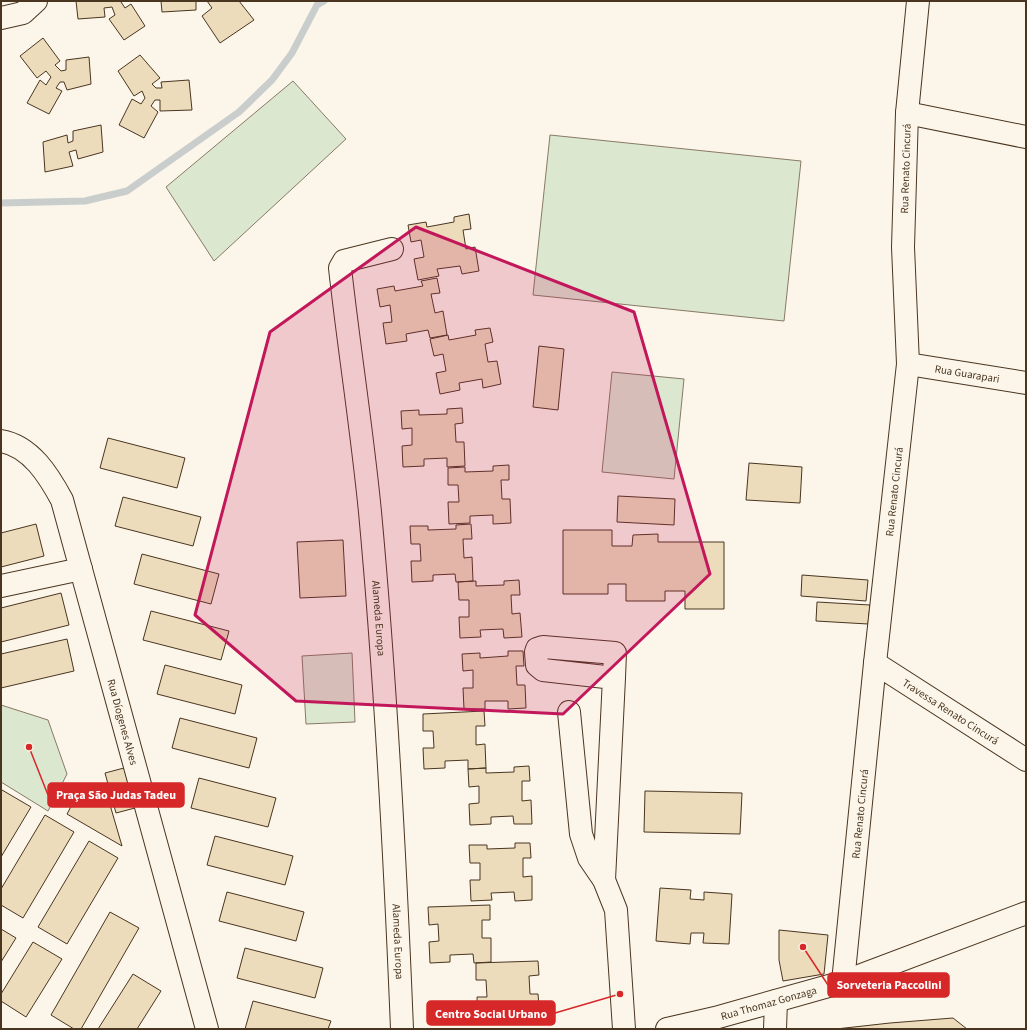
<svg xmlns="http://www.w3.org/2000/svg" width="1027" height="1030" font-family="'Source Sans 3',sans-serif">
<rect width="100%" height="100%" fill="#fbf6e9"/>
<path fill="#dce7d0" stroke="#887966" d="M 293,81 L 346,139 L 214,261 L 166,187 Z
M 550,135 L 801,161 L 784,321 L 533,295 Z
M 612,372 L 684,379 L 674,479 L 602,472 Z
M 352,653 L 355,722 L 306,724 L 302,656 Z
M 1,705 L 48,720 L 67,774 L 48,811 L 1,782 Z"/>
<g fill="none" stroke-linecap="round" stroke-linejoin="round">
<path stroke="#c9cecd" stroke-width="7" d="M 1,203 L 85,201 L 127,191 L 239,112 L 272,80 L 292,53 L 317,5 L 324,1"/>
</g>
<path fill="#ecdcbc" stroke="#4a3520" d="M 76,1 L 122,1 L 121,2 L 125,8 L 131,4 L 145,26 L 124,40 L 109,19 L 115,15 L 112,7 L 104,8 L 105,17 L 78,19 Z
M 161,1 L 196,1 L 196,10 L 162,12 Z
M 207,1 L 239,1 L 254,20 L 220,43 L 202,16 L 212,8 Z
M 43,38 L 60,61 L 55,65 L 61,71 L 66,70 L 66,60 L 89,57 L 91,84 L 67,90 L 64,82 L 60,82 L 56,88 L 62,91 L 49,114 L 27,103 L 40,80 L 46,85 L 51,77 L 46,71 L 37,78 L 20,56 Z
M 140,55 L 160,78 L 152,84 L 156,88 L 162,88 L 161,82 L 189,80 L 192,110 L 160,111 L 160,100 L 155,100 L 151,106 L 158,112 L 144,138 L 119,125 L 132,99 L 141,104 L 145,98 L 142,91 L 134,96 L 118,71 Z
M 101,125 L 103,152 L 78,159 L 76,150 L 69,152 L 73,166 L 45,172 L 43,142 L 67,135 L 68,143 L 73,141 L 73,131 Z
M 469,214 L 471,229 L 463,230 L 466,249 L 475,247 L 479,271 L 462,274 L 460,266 L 437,269 L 439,276 L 418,280 L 414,259 L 424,257 L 421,240 L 411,242 L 408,225 L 426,222 L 427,227 L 454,222 L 454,217 Z
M 437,278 L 440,293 L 431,294 L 435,313 L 443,311 L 447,335 L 430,338 L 428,330 L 406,334 L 407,341 L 386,344 L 383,323 L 392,322 L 390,305 L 380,307 L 377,289 L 394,286 L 395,291 L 423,286 L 421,281 Z
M 490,328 L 493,342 L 485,344 L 488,362 L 497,361 L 501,384 L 483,388 L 482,379 L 459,383 L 460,390 L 440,394 L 436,373 L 446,371 L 443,354 L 434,356 L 430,339 L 448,335 L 449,340 L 476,335 L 475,330 Z
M 539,346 L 564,349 L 558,410 L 533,407 Z
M 462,408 L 463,423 L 455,424 L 456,442 L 464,442 L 465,466 L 447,467 L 447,458 L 424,459 L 424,466 L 403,467 L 402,446 L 412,445 L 412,428 L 402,429 L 401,411 L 419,410 L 419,415 L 447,414 L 447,409 Z
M 108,438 L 185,458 L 177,488 L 100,468 Z
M 749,463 L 802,467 L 800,503 L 746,500 Z
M 509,465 L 509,480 L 501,480 L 502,499 L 510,499 L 511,523 L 493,524 L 493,515 L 470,516 L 470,523 L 449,524 L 448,502 L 459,502 L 458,485 L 448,485 L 448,468 L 465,467 L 465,472 L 493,471 L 493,466 Z
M 618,496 L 675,499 L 674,525 L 617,522 Z
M 123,497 L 201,517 L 193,546 L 115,526 Z
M 36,524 L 44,556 L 1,567 L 1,533 Z
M 471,524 L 472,539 L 463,539 L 464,558 L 472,557 L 473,581 L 456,582 L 455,574 L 433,575 L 433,581 L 412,582 L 411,561 L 421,561 L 420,544 L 411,544 L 410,526 L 428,526 L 428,530 L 456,529 L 456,525 Z
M 563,530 L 612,530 L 612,546 L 632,546 L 633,535 L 658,534 L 658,542 L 724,542 L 724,609 L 685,609 L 685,591 L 665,591 L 665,601 L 626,601 L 626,584 L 608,584 L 608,594 L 563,594 Z
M 343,540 L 346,596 L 300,598 L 297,542 Z
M 142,554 L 219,574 L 211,604 L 134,584 Z
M 802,575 L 868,580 L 866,601 L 801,596 Z
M 519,580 L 520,595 L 511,595 L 512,614 L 520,613 L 522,637 L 504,638 L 503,629 L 480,630 L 481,637 L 460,638 L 459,617 L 469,617 L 469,600 L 459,600 L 458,582 L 476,581 L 476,586 L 504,585 L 504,581 Z
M 61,593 L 69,625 L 1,642 L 1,608 Z
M 817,602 L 870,605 L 868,624 L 816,621 Z
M 151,611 L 229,631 L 221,660 L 143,640 Z
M 67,639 L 74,671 L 1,688 L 1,654 Z
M 508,651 L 523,651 L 524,666 L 516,666 L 517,685 L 525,685 L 526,708 L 508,709 L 508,701 L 485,701 L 485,709 L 464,709 L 463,688 L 473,688 L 473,670 L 463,671 L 462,654 L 480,653 L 480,658 L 508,656 Z
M 165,665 L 242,685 L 235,714 L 157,694 Z
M 484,711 L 485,726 L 476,726 L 476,745 L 485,744 L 486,768 L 468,769 L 468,760 L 445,761 L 445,768 L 424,769 L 423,748 L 434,748 L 433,731 L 423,731 L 423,714 Z
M 180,718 L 257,738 L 249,768 L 172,748 Z
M 529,766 L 530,781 L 522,781 L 522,801 L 531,800 L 532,824 L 514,824 L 513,816 L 491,817 L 491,824 L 470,825 L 469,804 L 479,803 L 479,786 L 469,787 L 468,769 L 486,768 L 486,773 L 514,772 L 514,767 Z
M 124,768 L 135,808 L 116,813 L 105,773 Z
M 199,778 L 276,798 L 268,827 L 191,808 Z
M 83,784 L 108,798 L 122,846 L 67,814 Z
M 2,790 L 31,807 L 1,857 L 1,792 Z
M 645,791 L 742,793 L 740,834 L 644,832 Z
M 45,815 L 74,832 L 23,918 L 1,905 L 1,889 Z
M 215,836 L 293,856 L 285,885 L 207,865 Z
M 89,841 L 118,858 L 67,944 L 38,927 Z
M 515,843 L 530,843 L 531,858 L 523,858 L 523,877 L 532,876 L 532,900 L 515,901 L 514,892 L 491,893 L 492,900 L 471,901 L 470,880 L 480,880 L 480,863 L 470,863 L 469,845 L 487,845 L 487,849 L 515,848 Z
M 660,888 L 691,890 L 690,899 L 704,900 L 704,892 L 732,894 L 729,944 L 703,943 L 704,933 L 691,933 L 690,944 L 656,941 Z
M 227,892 L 304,912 L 296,941 L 219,921 Z
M 490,905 L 490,920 L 482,920 L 482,938 L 491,938 L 491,962 L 474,963 L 473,954 L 450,955 L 450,962 L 430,963 L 429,942 L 439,941 L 438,924 L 429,925 L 428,907 Z
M 110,912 L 139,928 L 81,1029 L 74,1029 L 51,1015 Z
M 1,929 L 16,938 L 1,962 Z
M 779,930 L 828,935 L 824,974 L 783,981 L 779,960 Z
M 33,942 L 62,959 L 26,1017 L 1,1001 L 1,994 Z
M 245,948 L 323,968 L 315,998 L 237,978 Z
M 538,961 L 539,975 L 529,976 L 530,994 L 538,994 L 540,1017 L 522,1018 L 521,1010 L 498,1011 L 498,1018 L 478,1018 L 477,997 L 487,997 L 486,980 L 476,980 L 476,963 Z
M 133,974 L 161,991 L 137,1029 L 98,1029 Z
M 253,1001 L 331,1021 L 328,1029 L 245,1029 Z
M 953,1018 L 967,1029 L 836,1029 L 890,1023 Z"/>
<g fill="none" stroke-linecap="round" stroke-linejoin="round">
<g stroke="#4a3520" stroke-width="24">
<g id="minor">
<path d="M 1,18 L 23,13 L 36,1"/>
<path d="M 907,113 L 1026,137"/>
<path id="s1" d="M 392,249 L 344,261 L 340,268 C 349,349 362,430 370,512 C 386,684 395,856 402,1029"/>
<path id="s2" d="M 908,364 L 1026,383"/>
<path id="s3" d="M 1,441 C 31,446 49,476 62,500 L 207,1029"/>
<path d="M 1,586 L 81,569"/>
<path id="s4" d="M 875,663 L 1026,760"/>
<path d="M 569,712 L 581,834 L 589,858 L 604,880 L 616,910 L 624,1029"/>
<path d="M 604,880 L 614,678 L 615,653 L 543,647 L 537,649 L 536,652 L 537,665 L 543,670 L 614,678"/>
<path id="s5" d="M 843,982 L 875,663 L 908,364 L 903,247 L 907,113 L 918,1"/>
<path d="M 775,1029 L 776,1001"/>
</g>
</g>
<g stroke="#4a3520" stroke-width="24">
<g id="major">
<path id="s6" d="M 667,1029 L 715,1018 L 843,982 L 1026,913"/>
</g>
</g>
<use href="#minor" stroke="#fbf6e9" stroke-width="22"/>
<use href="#major" stroke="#fbf6e9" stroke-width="22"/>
</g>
<path fill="#c2185b" fill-opacity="0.2" stroke="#c2185b" stroke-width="3" stroke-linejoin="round" d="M 416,227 L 634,312 L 710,574 L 563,714 L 296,701 L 195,615 L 270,332 Z"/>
<g text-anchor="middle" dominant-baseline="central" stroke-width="3" stroke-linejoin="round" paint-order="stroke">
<g font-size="11" fill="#4a3520" stroke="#fbf6e9">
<text stroke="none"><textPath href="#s5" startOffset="817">Rua Renato Cincurá</textPath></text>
<text stroke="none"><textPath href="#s2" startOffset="60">Rua Guarapari</textPath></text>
<text stroke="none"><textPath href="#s5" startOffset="493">Rua Renato Cincurá</textPath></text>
<text stroke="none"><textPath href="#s1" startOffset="410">Alameda Europa</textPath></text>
<text stroke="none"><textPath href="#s4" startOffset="90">Travessa Renato Cincurá</textPath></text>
<text stroke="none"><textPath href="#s3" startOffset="318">Rua Díogenes Alves</textPath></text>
<text stroke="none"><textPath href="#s5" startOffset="169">Rua Renato Cincurá</textPath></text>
<text stroke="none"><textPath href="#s1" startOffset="734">Alameda Europa</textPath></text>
<text stroke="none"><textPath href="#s6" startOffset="105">Rua Thomaz Gonzaga</textPath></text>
</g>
</g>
<path fill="none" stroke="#d62828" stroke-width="1.5" d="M29 747L48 795M803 947L828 985M620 994L555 1013"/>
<g fill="#d62828" stroke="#fbf6e9" stroke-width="1.5">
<circle cx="29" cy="747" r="4"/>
<circle cx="803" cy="947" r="4"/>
<circle cx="620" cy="994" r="4"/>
</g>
<g fill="#d62828" stroke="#d62828" stroke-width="1.5">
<rect x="48" y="783" width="136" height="24" rx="4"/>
<rect x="828" y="973" width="121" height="24" rx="4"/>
<rect x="427" y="1001" width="128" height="24" rx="4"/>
</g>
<g font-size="12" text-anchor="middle" font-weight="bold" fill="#fff">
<text x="116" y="799">Praça São Judas Tadeu</text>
<text x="889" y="989">Sorveteria Paccolini</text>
<text x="491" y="1018">Centro Social Urbano</text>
</g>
<rect width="1027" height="1030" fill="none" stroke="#4a3520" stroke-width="4"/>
</svg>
